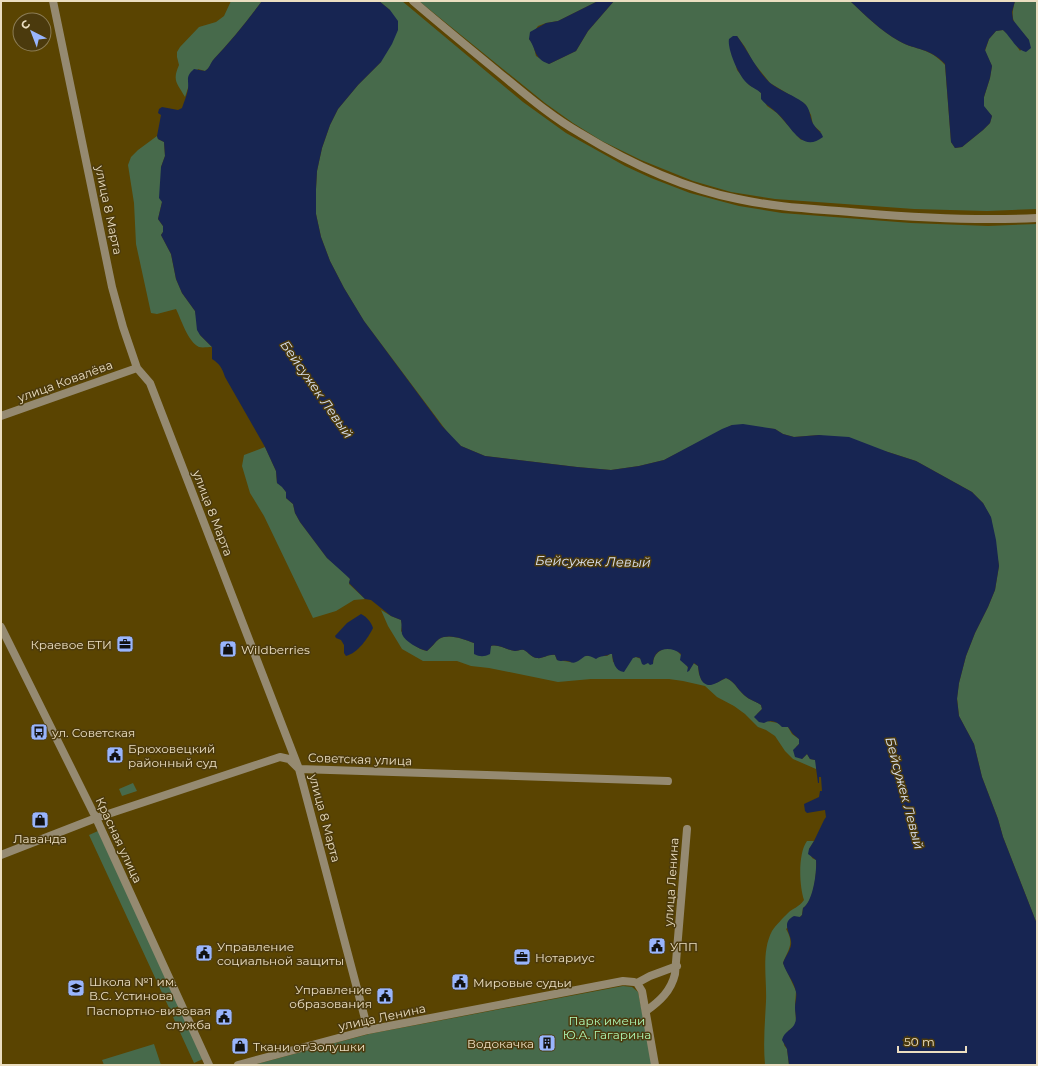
<svg xmlns="http://www.w3.org/2000/svg" width="1038" height="1066" font-family="Montserrat,sans-serif">
<rect width="100%" height="100%" fill="#5a4401"/>
<path fill="#476a4b" fill-rule="evenodd" d="M 231,1 L 262,1 C 247,21 231,41 214,59 C 211,63 210,68 205,71 L 198,69 L 188,88 L 185,97 C 177,83 172,81 179,65 L 177,57 L 177,52 L 180,47 L 199,27 L 216,22 L 224,16 Z
M 379,1 L 402,1 L 523,102 L 566,133 L 625,166 L 651,178 L 690,193 L 739,206 L 782,213 L 911,223 L 988,226 L 1037,224 L 1037,924 L 1003,837 L 998,819 L 982,777 L 974,744 L 959,716 L 957,698 L 959,683 L 966,656 L 975,633 L 988,607 L 995,590 L 999,566 L 991,518 L 983,503 L 972,492 L 916,461 L 888,452 L 819,435 L 794,437 L 783,434 L 775,429 L 732,425 L 664,460 L 639,466 L 611,470 L 577,467 L 485,456 L 461,446 L 451,437 L 364,321 L 344,288 L 330,261 L 321,237 L 316,214 L 316,189 L 317,171 L 322,148 L 330,125 L 338,109 L 358,85 L 381,62 L 390,10 Z
M 419,1 L 598,1 L 558,21 L 546,23 L 538,26 L 529,39 L 533,44 L 536,56 L 549,64 L 576,51 L 588,31 L 614,1 L 850,1 C 865,15 881,31 899,41 C 917,51 929,47 945,65 L 951,142 L 955,148 L 962,147 L 983,130 L 990,123 L 992,116 L 984,107 L 984,97 L 990,78 L 992,66 L 985,51 L 989,39 L 996,31 L 1003,30 L 1010,36 L 1020,51 L 1029,40 C 1015,23 1009,23 1015,1 L 1037,1 L 1037,209 L 987,211 L 914,209 L 775,199 L 731,192 L 693,181 L 641,160 L 602,141 L 573,123 L 545,103 ZM 737,36 L 745,47 L 753,62 L 770,83 L 805,104 L 811,115 L 813,125 L 821,132 L 801,140 L 777,113 L 767,106 L 761,93 L 757,89 L 749,85 L 737,70 L 735,61 Z
M 157,136 L 158,139 L 164,142 L 165,156 L 161,167 L 162,202 L 158,219 L 163,226 L 163,232 L 161,235 L 171,254 L 176,279 L 182,293 L 195,311 L 200,335 L 212,347 C 208,347 202,348 199,347 C 188,342 181,319 176,309 L 157,314 L 151,313 L 136,244 L 134,203 L 128,165 L 131,157 L 138,150 Z
M 265,447 L 276,471 L 277,483 L 282,486 L 286,492 L 286,498 L 293,504 L 295,513 L 300,522 L 327,558 L 344,572 L 350,579 L 349,584 L 365,599 L 354,600 L 336,611 L 313,618 L 264,516 L 250,493 L 242,466 L 244,455 Z
M 381,610 L 391,616 L 401,620 L 402,625 L 401,631 C 408,640 416,649 427,651 C 432,647 435,642 439,639 C 449,633 463,639 474,643 L 474,654 L 489,650 L 491,646 C 499,644 506,650 515,651 C 518,651 520,649 524,650 C 528,652 532,658 537,658 C 543,659 548,654 555,655 L 557,660 C 571,661 571,666 583,656 L 607,656 L 610,654 L 612,654 L 613,662 L 636,657 L 653,664 C 653,649 672,643 680,654 C 684,658 687,665 689,671 L 693,663 L 698,666 L 699,674 L 702,681 L 716,683 L 726,678 C 735,682 736,687 742,693 C 747,699 755,701 761,705 L 762,709 L 757,714 L 767,721 L 778,723 L 782,726 L 788,727 L 792,734 L 799,739 L 799,744 L 796,747 L 802,759 L 807,754 L 810,759 L 815,760 L 816,762 L 816,769 L 793,759 L 785,751 L 775,736 L 766,730 L 758,727 L 745,714 L 734,706 L 717,697 L 705,686 L 683,681 L 669,679 L 591,679 L 558,682 L 489,668 L 471,666 L 457,661 L 423,661 L 402,649 L 388,626 Z
M 133,783 L 137,791 L 122,796 L 119,789 Z
M 98,831 L 179,1006 L 170,1010 L 89,835 Z
M 807,841 L 814,841 L 809,849 L 812,858 L 816,860 C 817,872 814,902 803,908 L 802,915 L 786,929 C 795,944 788,949 783,963 L 796,991 L 795,1005 L 796,1021 L 795,1026 L 788,1031 L 784,1045 L 787,1049 L 789,1065 L 765,1065 C 763,1043 765,1022 766,1001 C 767,979 761,952 772,931 C 776,925 783,918 788,913 C 793,908 798,908 804,900 C 799,885 798,853 807,841 Z
M 623,986 L 632,987 L 638,992 L 653,1065 L 253,1065 L 369,1034 Z
M 182,1013 L 203,1059 L 194,1063 L 173,1017 Z
M 154,1044 L 161,1065 L 104,1065 L 102,1060 Z"/>
<path fill="#172552" d="M 262,1 L 379,1 L 390,10 L 398,21 L 398,30 L 392,44 L 381,62 L 358,85 L 338,109 L 330,125 L 322,148 L 317,171 L 316,189 L 316,214 L 321,237 L 330,261 L 344,288 L 364,321 L 442,426 L 461,446 L 485,456 L 577,467 L 611,470 L 639,466 L 664,460 L 722,429 L 732,425 L 743,424 L 775,429 L 783,434 L 794,437 L 819,435 L 849,437 L 888,452 L 916,461 L 972,492 L 983,503 L 991,517 L 996,540 L 999,566 L 995,590 L 988,607 L 975,633 L 966,656 L 959,683 L 957,699 L 959,716 L 974,744 L 982,777 L 998,819 L 1003,837 L 1037,924 L 1037,1065 L 789,1065 L 787,1049 L 782,1040 C 784,1031 793,1030 795,1023 C 797,1019 795,1013 795,1008 C 795,1002 797,997 796,992 C 794,981 786,973 783,963 C 785,957 790,951 791,945 C 793,935 779,924 794,916 L 800,917 L 802,915 L 803,908 C 813,902 817,872 816,860 L 808,854 L 809,849 L 814,841 L 824,820 L 826,817 L 825,810 L 807,813 L 805,811 L 804,804 L 819,797 L 820,791 L 822,791 L 821,777 L 819,777 L 819,783 L 818,783 L 815,760 L 810,759 L 807,754 L 802,759 L 795,757 L 793,750 L 799,744 L 799,739 L 793,734 L 788,727 L 782,727 C 777,721 770,719 764,723 L 759,722 L 754,717 L 762,709 L 761,705 C 755,701 747,699 742,693 C 736,687 735,682 726,678 C 721,680 716,684 711,685 C 700,686 699,673 698,666 L 694,663 L 689,671 L 687,672 L 688,667 L 680,660 L 681,654 C 670,645 653,648 653,664 L 650,665 L 648,663 L 644,665 L 642,664 L 640,658 L 636,657 L 633,658 L 624,672 C 615,671 613,662 612,654 L 610,654 C 605,657 601,655 596,659 C 583,652 586,658 576,662 C 572,664 570,661 567,661 C 563,660 562,662 557,660 L 555,655 C 548,654 543,659 537,658 C 532,658 528,652 524,650 C 520,649 518,651 515,651 C 506,650 499,644 491,646 L 490,654 C 484,657 480,657 474,654 L 474,643 C 463,639 449,633 439,639 C 435,642 432,647 427,651 C 419,649 405,642 402,634 C 401,629 402,625 401,620 L 391,616 L 371,600 L 365,599 L 349,583 L 350,579 L 348,577 L 327,558 L 300,522 L 295,513 L 293,504 L 286,498 L 286,492 L 282,487 L 277,483 L 276,471 L 265,447 L 225,377 C 222,368 220,364 212,359 L 212,347 L 200,335 L 197,330 L 195,311 L 182,293 L 176,279 L 171,254 L 161,235 L 163,232 L 163,226 L 158,219 L 162,202 L 159,198 L 161,167 L 165,156 L 164,142 L 158,139 L 157,136 L 161,115 L 158,113 L 159,109 L 162,107 L 178,110 L 182,108 C 184,102 187,95 188,89 C 189,79 185,77 194,69 L 205,71 C 210,68 210,63 214,59 C 231,41 247,21 262,1 Z
M 598,1 L 614,1 L 588,31 L 576,51 L 549,64 C 533,58 537,50 529,39 L 530,32 L 546,23 L 558,21 Z
M 850,1 L 1015,1 L 1012,12 L 1013,20 L 1029,40 L 1031,48 L 1026,52 C 1016,50 1011,37 1003,30 L 996,31 L 989,39 L 985,50 L 992,66 L 990,78 L 984,97 L 984,106 L 992,116 L 990,123 L 983,130 L 962,147 L 955,148 L 951,142 L 945,64 C 929,47 917,51 899,41 C 881,31 865,15 850,1 Z
M 733,36 L 737,36 C 748,51 756,69 769,82 C 778,90 800,98 806,105 C 811,111 810,120 814,125 C 817,130 821,131 823,137 C 801,154 791,125 777,113 C 771,107 767,106 761,99 L 761,93 C 757,89 752,88 748,84 C 739,77 727,49 729,39 Z
M 361,614 C 367,617 371,622 373,628 C 368,638 358,653 346,656 L 344,653 L 344,645 L 341,640 L 336,638 L 335,636 L 347,623 Z"/>
<g fill="none" stroke-linecap="round" stroke-linejoin="round">
<path stroke="#958a71" stroke-width="8" d="M 53,1 L 112,287 L 123,327 L 137,368 L 150,383 L 299,769 L 368,1030
M 1,416 L 137,368
M 637,983 L 642,991 L 655,1065
M 646,1011 C 660,1001 671,991 675,974 L 687,829
M 209,1065 L 96,818 L 280,757 L 289,759 L 299,769 L 668,781
M 238,1065 L 368,1030 L 623,981 L 634,982 L 637,983 L 650,976 L 677,966"/>
<path stroke="#958a71" stroke-width="8" d="M 413,1 C 441,25 469,48 497,71 C 524,93 550,116 580,133 C 629,163 682,188 738,199 C 779,208 821,209 862,213 C 920,218 978,221 1037,218
M 1,627 L 96,818 L 1,855"/>
</g>
<defs>
<g id="office-square" transform="scale(0.9)"><rect x="-9" y="-9" width="18" height="18" rx="4" fill="#99b5fd" stroke="#4b3a0d"/><path d="M-6-3h4V-5.5h4V-3h4V5H-6ZM-1-4.5V-3h2v-1.5ZM-6 0V1H6V0Z" fill="#111"/></g>
<g id="shop-square" transform="scale(0.9)"><rect x="-9" y="-9" width="18" height="18" rx="4" fill="#99b5fd" stroke="#4b3a0d"/><path d="M-5-2.5h2.3a2.7 3.5 0 0 1 5.4 0H5L5.5 6h-11ZM-1.5-2.5h3a1.5 2.3 0 0 0-3 0Z" fill="#111"/></g>
<g id="bus-square" transform="scale(0.9)"><rect x="-9" y="-9" width="18" height="18" rx="4" fill="#99b5fd" stroke="#4b3a0d"/><path d="M-5-6H5V4H4V6H2V4H-2V6H-4V4H-5ZM-3.5-4V0h7V-4ZM-3.5 1.2v1.5H-2V1.2ZM2 1.2v1.5H3.5V1.2Z" fill="#111"/></g>
<g id="civic-square" transform="scale(0.9)"><rect x="-9" y="-9" width="18" height="18" rx="4" fill="#99b5fd" stroke="#4b3a0d"/><path d="M-.6-6.5H3V-4.5H.6V-3L4-1V1h2V6H-6V1h2V-1L-.6-3ZM-1.2 2.5V6h2.4V2.5Z" fill="#111"/></g>
<g id="school-square" transform="scale(0.9)"><rect x="-9" y="-9" width="18" height="18" rx="4" fill="#99b5fd" stroke="#4b3a0d"/><path d="M0-5L7-2L0 1L-7-2ZM-4 1L0 2.5L4 1V4Q0 6-4 4Z" fill="#111"/></g>
<g id="building-square" transform="scale(0.9)"><rect x="-9" y="-9" width="18" height="18" rx="4" fill="#99b5fd" stroke="#4b3a0d"/><path d="M-4-6H4V6H1V3H-1V6H-4ZM-2.5-4.3h1.7v1.8h-1.7ZM.8-4.3h1.7v1.8H.8ZM-2.5-1h1.7V.8h-1.7ZM.8-1h1.7V.8H.8Z" fill="#111"/></g>
</defs>
<g fill-rule="evenodd">
<use href="#office-square" x="125" y="644"/>
<use href="#shop-square" x="228" y="649"/>
<use href="#bus-square" x="39" y="732"/>
<use href="#civic-square" x="115" y="755"/>
<use href="#shop-square" x="40" y="820"/>
<use href="#civic-square" x="657" y="946"/>
<use href="#civic-square" x="204" y="953"/>
<use href="#office-square" x="522" y="957"/>
<use href="#civic-square" x="460" y="982"/>
<use href="#school-square" x="76" y="988"/>
<use href="#civic-square" x="385" y="996"/>
<use href="#civic-square" x="224" y="1017"/>
<use href="#building-square" x="547" y="1043"/>
<use href="#shop-square" x="240" y="1046"/>
</g>
<g text-anchor="middle" dominant-baseline="central" stroke-width="3" stroke-linejoin="round" paint-order="stroke">
<g font-size="12" fill="#ebdec1" stroke="#4b3a0d">
<text transform="translate(109 210) rotate(78)">улица 8 Марта</text>
<text transform="translate(65 381) rotate(-20)">улица Ковалёва</text>
<text transform="translate(213 513) rotate(69)">улица 8 Марта</text>
<text transform="translate(360 759) rotate(2)">Советская улица</text>
<text transform="translate(325 818) rotate(75)">улица 8 Марта</text>
<text transform="translate(119 840) rotate(65)">Красная улица</text>
<text transform="translate(671 882) rotate(-86)">улица Ленина</text>
<text transform="translate(382 1017) rotate(-12)">улица Ленина</text>
</g>
<g font-size="12" fill="#ebdec1" stroke="#4b3a0d" text-anchor="start">
<text x="112" y="644" text-anchor="end">Краевое БТИ</text>
<text x="241" y="649">Wildberries</text>
<text x="52" y="732">ул. Советская</text>
<text x="128" y="748">Брюховецкий<tspan x="128" dy="14">районный суд</tspan></text>
<text x="40" y="838" text-anchor="middle">Лаванда</text>
<text x="217" y="946">Управление<tspan x="217" dy="14">социальной защиты</tspan></text>
<text x="670" y="946">УПП</text>
<text x="535" y="957">Нотариус</text>
<text x="89" y="981">Школа №1 им.<tspan x="89" dy="14">В.С. Устинова</tspan></text>
<text x="473" y="982">Мировые судьи</text>
<text x="372" y="989" text-anchor="end">Управление<tspan x="372" dy="14">образования</tspan></text>
<text x="211" y="1010" text-anchor="end">Паспортно-визовая<tspan x="211" dy="14">служба</tspan></text>
<text x="534" y="1043" text-anchor="end">Водокачка</text>
<text x="253" y="1046">Ткани от Золушки</text>
</g>
<g font-size="12" fill="#aff9b7" stroke="#4b3a0d">
<text x="607" y="1020">Парк имени<tspan x="607" dy="14">Ю.А. Гагарина</tspan></text>
</g>
<g font-size="13" font-style="italic" fill="#dbe2f2" stroke="#4b3a0d">
<text transform="translate(317 389) rotate(55)">Бейсужек Левый</text>
<text transform="translate(593 561) rotate(1)">Бейсужек Левый</text>
<text transform="translate(905 793) rotate(75)">Бейсужек Левый</text>
</g>
</g>
<rect width="1038" height="1066" fill="none" stroke="#ebdec1" stroke-width="4"/>
<g transform="translate(32 32) rotate(318)"><circle r="19" fill="#4b3a0d" stroke="#8b7c55"/>
<path d="M0-3L7 15L0 10L-7 15Z" fill="#99b5fd"/>
<text y="-6" font-size="11" font-weight="bold" text-anchor="middle" fill="#ebdec1">С</text>
</g>
<path d="M898 1046v6h68v-6" fill="none" stroke="#ebdec1" stroke-width="2"/>
<text x="904" y="1046" font-size="12" fill="#ebdec1" stroke="#4b3a0d" stroke-width="3" paint-order="stroke">50 m</text>
</svg>
